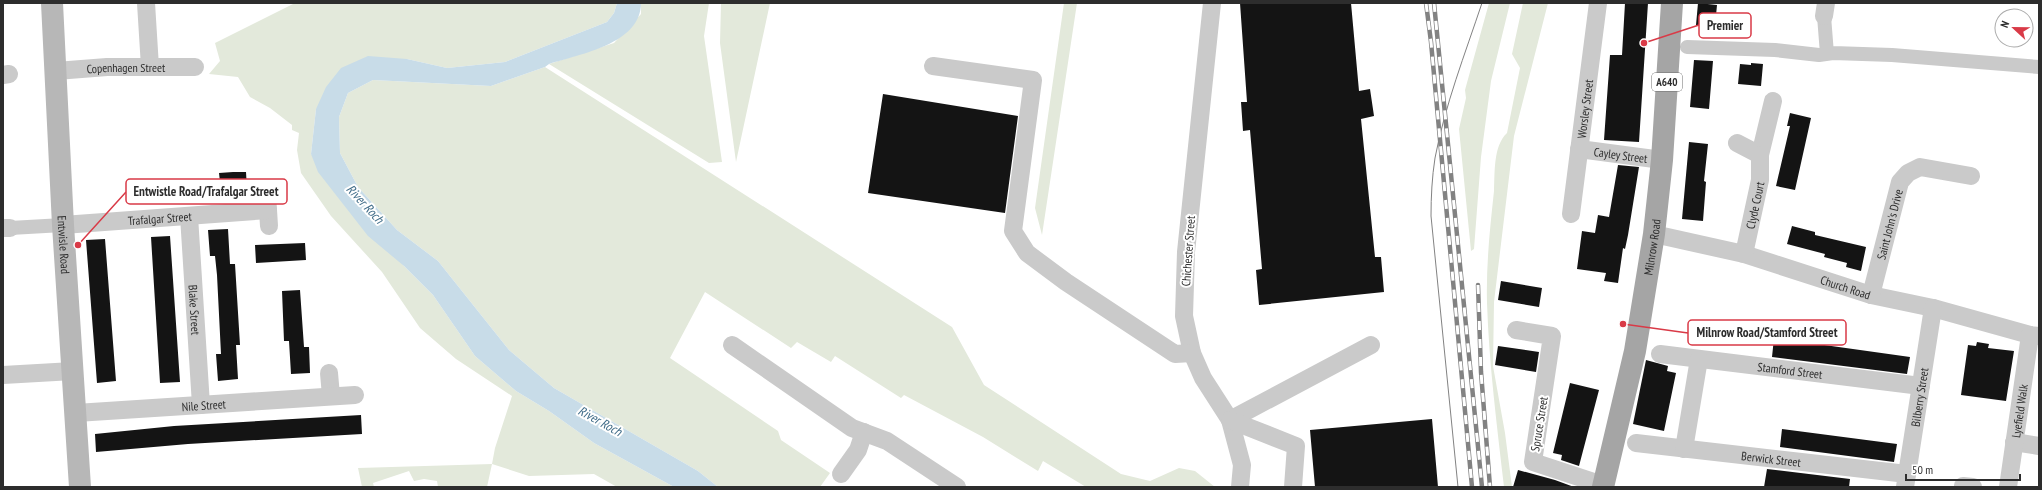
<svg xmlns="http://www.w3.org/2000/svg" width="2042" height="490" font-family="'PT Sans Narrow',sans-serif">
<rect width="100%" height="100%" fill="#fff"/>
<path fill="#e3e9db" d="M 295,3 L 617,3 L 614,13 L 607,22 L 505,62 L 447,68 L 407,59 L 316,109 L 311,154 L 404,266 L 433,295 L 475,356 L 516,391 L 549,411 L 594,443 L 674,487 L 617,487 L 594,474 L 529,476 L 492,464 L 487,487 L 438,487 L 437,481 L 424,479 L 414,481 L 409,471 L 373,483 L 374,487 L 362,487 L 358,468 L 492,464 L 495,448 L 512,396 L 456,359 L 420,328 L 382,272 L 331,216 L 301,173 L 297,150 L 299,133 L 292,130 L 292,125 L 270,108 L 250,97 L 238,77 L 209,74 L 220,61 L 215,43 Z
M 641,3 L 709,3 L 704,36 L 722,162 L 709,163 L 549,64 L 614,43 L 641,14 Z
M 721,3 L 770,3 L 736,162 L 720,43 Z
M 1064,3 L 1077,3 L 1042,235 L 1035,208 Z
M 1489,3 L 1510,3 L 1491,81 L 1481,157 L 1474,249 L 1471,251 L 1459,129 L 1466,98 L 1465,90 Z
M 1523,3 L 1548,3 L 1514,136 L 1494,302 L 1493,366 L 1505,433 L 1512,487 L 1504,487 C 1497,426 1489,364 1487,303 C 1486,265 1490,228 1494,191 C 1495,173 1493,146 1507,133 L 1520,68 L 1512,54 Z
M 545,67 L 952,327 L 984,385 L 1121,474 L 1150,481 L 1179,468 L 1195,471 L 1215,487 L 1086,487 L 1043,461 L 1038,471 L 983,437 L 904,395 L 901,398 L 835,356 L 831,362 L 797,342 L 791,348 L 705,292 L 670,358 L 778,431 L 781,440 L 830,473 L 820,487 L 718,487 L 698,471 L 554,388 L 509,350 L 438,261 L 397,230 L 358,187 L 340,153 L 339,117 L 348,93 L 373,80 L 491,86 Z"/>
<path fill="#c8dce8" d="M 617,3 L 641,3 C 641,44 580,54 549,64 L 545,67 L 491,86 L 373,80 L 348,93 L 339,117 L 340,153 L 358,187 L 397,230 L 438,261 L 509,350 L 554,388 L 698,471 L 718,487 L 674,487 L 594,443 L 549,411 L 516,391 L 475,356 L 433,295 L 404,266 L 368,236 L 318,172 L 311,154 L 316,109 L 326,87 L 341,68 L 368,56 L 407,59 L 447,68 L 505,62 L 607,22 L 614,13 Z"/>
<path fill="#141414" d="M 1240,3 L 1351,3 L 1359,91 L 1370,89 L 1374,116 L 1361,119 L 1375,257 L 1381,257 L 1384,292 L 1259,305 L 1256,270 L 1262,269 L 1250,130 L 1243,131 L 1241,102 L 1247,102 Z
M 1625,3 L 1648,3 L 1639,142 L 1604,140 L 1610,55 L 1622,55 Z
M 1698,3 L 1717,5 L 1715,26 L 1696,25 Z
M 1694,60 L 1713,61 L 1709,109 L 1690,107 Z
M 1751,63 L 1763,64 L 1761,86 L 1738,84 L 1740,64 L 1751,65 Z
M 883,94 L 1018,116 L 1005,213 L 868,193 Z
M 1790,113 L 1811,118 L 1795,190 L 1776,186 L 1790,126 L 1787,126 Z
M 1689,142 L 1708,144 L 1704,181 L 1706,182 L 1703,221 L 1682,219 Z
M 1618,165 L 1639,167 L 1628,235 L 1625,249 L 1623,248 L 1618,283 L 1604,281 L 1606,273 L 1577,269 L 1582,231 L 1595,233 L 1598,215 L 1609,217 Z
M 233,172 L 246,172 L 247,189 L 221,191 L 219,173 Z
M 1792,226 L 1815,232 L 1815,235 L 1866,247 L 1861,271 L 1846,267 L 1847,263 L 1824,257 L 1825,254 L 1787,244 Z
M 228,229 L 230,264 L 235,264 L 240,345 L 236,345 L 238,379 L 218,381 L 216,354 L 221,354 L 217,275 L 215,256 L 210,256 L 208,230 Z
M 170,236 L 180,382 L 160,383 L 151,237 Z
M 105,239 L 116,381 L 97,383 L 86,240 Z
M 305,243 L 306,260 L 256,263 L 255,245 Z
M 1501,281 L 1542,288 L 1539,307 L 1498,300 Z
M 300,290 L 304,347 L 309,347 L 310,373 L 291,374 L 289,341 L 284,341 L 282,291 Z
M 1774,338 L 1910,357 L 1907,374 L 1772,357 Z
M 1977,342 L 1989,344 L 1988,348 L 2014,351 L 2006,401 L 1961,395 L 1968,345 L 1976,346 Z
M 1498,346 L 1539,352 L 1536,372 L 1495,365 Z
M 1646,360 L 1668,366 L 1667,371 L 1676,373 L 1664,431 L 1633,424 Z
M 1570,383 L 1599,390 L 1579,466 L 1561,460 L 1562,455 L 1553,453 Z
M 361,415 L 362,434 L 188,444 L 96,452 L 95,434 L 174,426 Z
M 1432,419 L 1438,487 L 1315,487 L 1310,430 Z
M 1782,429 L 1897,444 L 1894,462 L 1780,447 Z
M 1767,469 L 1850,479 L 1849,487 L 1764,487 Z
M 1518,470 L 1555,480 L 1574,487 L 1513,487 Z"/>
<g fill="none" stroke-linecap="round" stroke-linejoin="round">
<path stroke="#cacaca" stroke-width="14" d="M 1824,16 L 1827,54
M 1687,47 L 1775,50 L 1819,55 L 1833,53 L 1892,55 L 2039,67
M 10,228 L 63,225"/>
<g stroke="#cacaca" stroke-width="18">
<path d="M 146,3 L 150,67"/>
<path d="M 1212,3 L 1186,252 L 1184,316 L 1192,353 L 1203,378 L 1230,420 L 1242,465 L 1240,487"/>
<path d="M 1824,16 L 1826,3"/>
<path d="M 933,66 L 1033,80 L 1013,231 L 1027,253 L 1066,282 L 1175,354 L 1192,353"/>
<path id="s1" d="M 56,71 L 107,67 L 195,67"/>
<path d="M 3,75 L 9,74"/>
<path d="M 1737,143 L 1760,155 L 1773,101"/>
<path id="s2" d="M 1579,149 L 1662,160"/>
<path d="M 267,194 L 269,226"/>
<path id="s3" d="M 1571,214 L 1598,3"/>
<path id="s4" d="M 189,216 L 201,405"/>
<path id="s5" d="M 63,225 L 268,210"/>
<path d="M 3,228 L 10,228"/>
<path id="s6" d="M 1654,234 L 1744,254 L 1871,295 L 1933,308 L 2030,335 L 2039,336"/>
<path id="s7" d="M 1744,254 L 1760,180 L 1760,155"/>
<path id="s8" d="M 1871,295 L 1900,182 L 1908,173 L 1920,167 L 1971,176"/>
<path d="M 1516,330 L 1552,336 L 1533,462 L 1603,485"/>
<path d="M 732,345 L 852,428 L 887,441 L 957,487"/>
<path id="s9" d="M 1660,354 L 1921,386"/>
<path d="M 329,373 L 331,396"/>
<path d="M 3,375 L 73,371"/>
<path id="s10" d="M 76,413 L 355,395"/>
<path d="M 1230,420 L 1371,345"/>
<path d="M 1230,420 L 1296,446 L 1293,487"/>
<path d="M 2014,442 L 2039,446"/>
<path id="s11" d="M 1636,443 L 1907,474"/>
<path d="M 1684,449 L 1699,359"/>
<path d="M 841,474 L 858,450 L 864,432"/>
<path d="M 1963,486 L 1973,487"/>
<path id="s12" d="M 1905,487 L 1933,308"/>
<path id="s13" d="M 2008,487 L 2030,335"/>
</g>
<path stroke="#b7b7b7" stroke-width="22" id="s14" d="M 52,3 L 63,225 L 80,487"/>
<path stroke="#a5a5a5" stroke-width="22" id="s15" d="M 1603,487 L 1635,351 L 1654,234 L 1662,160 L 1672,3"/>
<path stroke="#828282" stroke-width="1" d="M 1458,487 L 1431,216 C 1431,197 1432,177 1435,158 C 1445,105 1465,54 1482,3"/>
<g stroke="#828282" stroke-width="4.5">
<path id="rail" d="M 1426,3 L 1431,42 L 1472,487
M 1434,3 L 1482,487
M 1478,285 L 1481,372 L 1490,487"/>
</g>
<use href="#rail" stroke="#fff" stroke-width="3" stroke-dasharray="9" stroke-linecap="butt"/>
</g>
<g text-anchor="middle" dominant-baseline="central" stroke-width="4" stroke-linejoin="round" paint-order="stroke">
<rect fill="#fff" stroke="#6c6c6c" stroke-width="1" x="1652" y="73" width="30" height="18" rx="3"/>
<g font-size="11" font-weight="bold" fill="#2d2d2d">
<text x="1667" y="82">A640</text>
</g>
<g font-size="12" fill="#2d2d2d" stroke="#fff">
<text stroke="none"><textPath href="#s1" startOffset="70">Copenhagen Street</textPath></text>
<text stroke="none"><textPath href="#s3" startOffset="106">Worsley Street</textPath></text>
<text stroke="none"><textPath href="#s2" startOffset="42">Cayley Street</textPath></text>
<text stroke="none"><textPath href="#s7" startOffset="50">Clyde Court</textPath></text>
<text stroke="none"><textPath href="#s5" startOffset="97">Trafalgar Street</textPath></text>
<text stroke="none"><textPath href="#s8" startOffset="73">Saint John's Drive</textPath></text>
<text stroke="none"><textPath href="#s14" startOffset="242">Entwisle Road</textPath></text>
<text stroke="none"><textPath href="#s15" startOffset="245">Milnrow Road</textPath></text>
<text transform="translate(1188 251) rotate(-86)">Chichester Street</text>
<text stroke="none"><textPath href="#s6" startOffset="199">Church Road</textPath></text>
<text stroke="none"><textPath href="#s4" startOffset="94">Blake Street</textPath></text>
<text stroke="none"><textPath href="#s9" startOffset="131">Stamford Street</textPath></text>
<text stroke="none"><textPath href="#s12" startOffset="91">Bilberry Street</textPath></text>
<text stroke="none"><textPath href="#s10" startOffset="128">Nile Street</textPath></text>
<text stroke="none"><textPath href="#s13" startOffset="77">Lyefield Walk</textPath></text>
<text transform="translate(1539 424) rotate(-81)">Spruce Street</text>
<text stroke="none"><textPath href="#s11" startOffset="136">Berwick Street</textPath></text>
</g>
<g font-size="13" font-style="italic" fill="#416d89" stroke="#fff">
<text transform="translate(365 204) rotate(47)">River Roch</text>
<text transform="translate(600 421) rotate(29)">River Roch</text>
</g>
</g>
<path fill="none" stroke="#d93a47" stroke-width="1.5" d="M1644 43L1699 25M78 245L126 192M1623 324L1688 333"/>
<g fill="#d93a47" stroke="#fff" stroke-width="1.5">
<circle cx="1644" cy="43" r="4"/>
<circle cx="78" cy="245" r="4"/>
<circle cx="1623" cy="324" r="4"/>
</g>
<g fill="#fff" stroke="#d93a47" stroke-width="1.5">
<rect x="1699" y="13" width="52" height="25" rx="4"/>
<rect x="126" y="179" width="161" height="25" rx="4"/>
<rect x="1688" y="320" width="158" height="25" rx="4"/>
</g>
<g font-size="13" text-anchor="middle" font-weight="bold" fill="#2d2d2d">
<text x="1725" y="30">Premier</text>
<text x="206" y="196">Entwistle Road/Trafalgar Street</text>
<text x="1767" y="337">Milnrow Road/Stamford Street</text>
</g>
<rect width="2042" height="490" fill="none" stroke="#2d2d2d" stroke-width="8"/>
<g transform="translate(2014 28) rotate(292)"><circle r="19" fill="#ffffff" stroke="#ababab"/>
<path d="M0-3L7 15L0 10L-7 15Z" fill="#d93a47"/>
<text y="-6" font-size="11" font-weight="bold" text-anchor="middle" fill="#2d2d2d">N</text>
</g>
<path d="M1906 474v6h114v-6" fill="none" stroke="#2d2d2d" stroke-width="2"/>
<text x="1912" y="474" font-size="12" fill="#2d2d2d" stroke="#ffffff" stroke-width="3" paint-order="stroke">50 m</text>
</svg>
